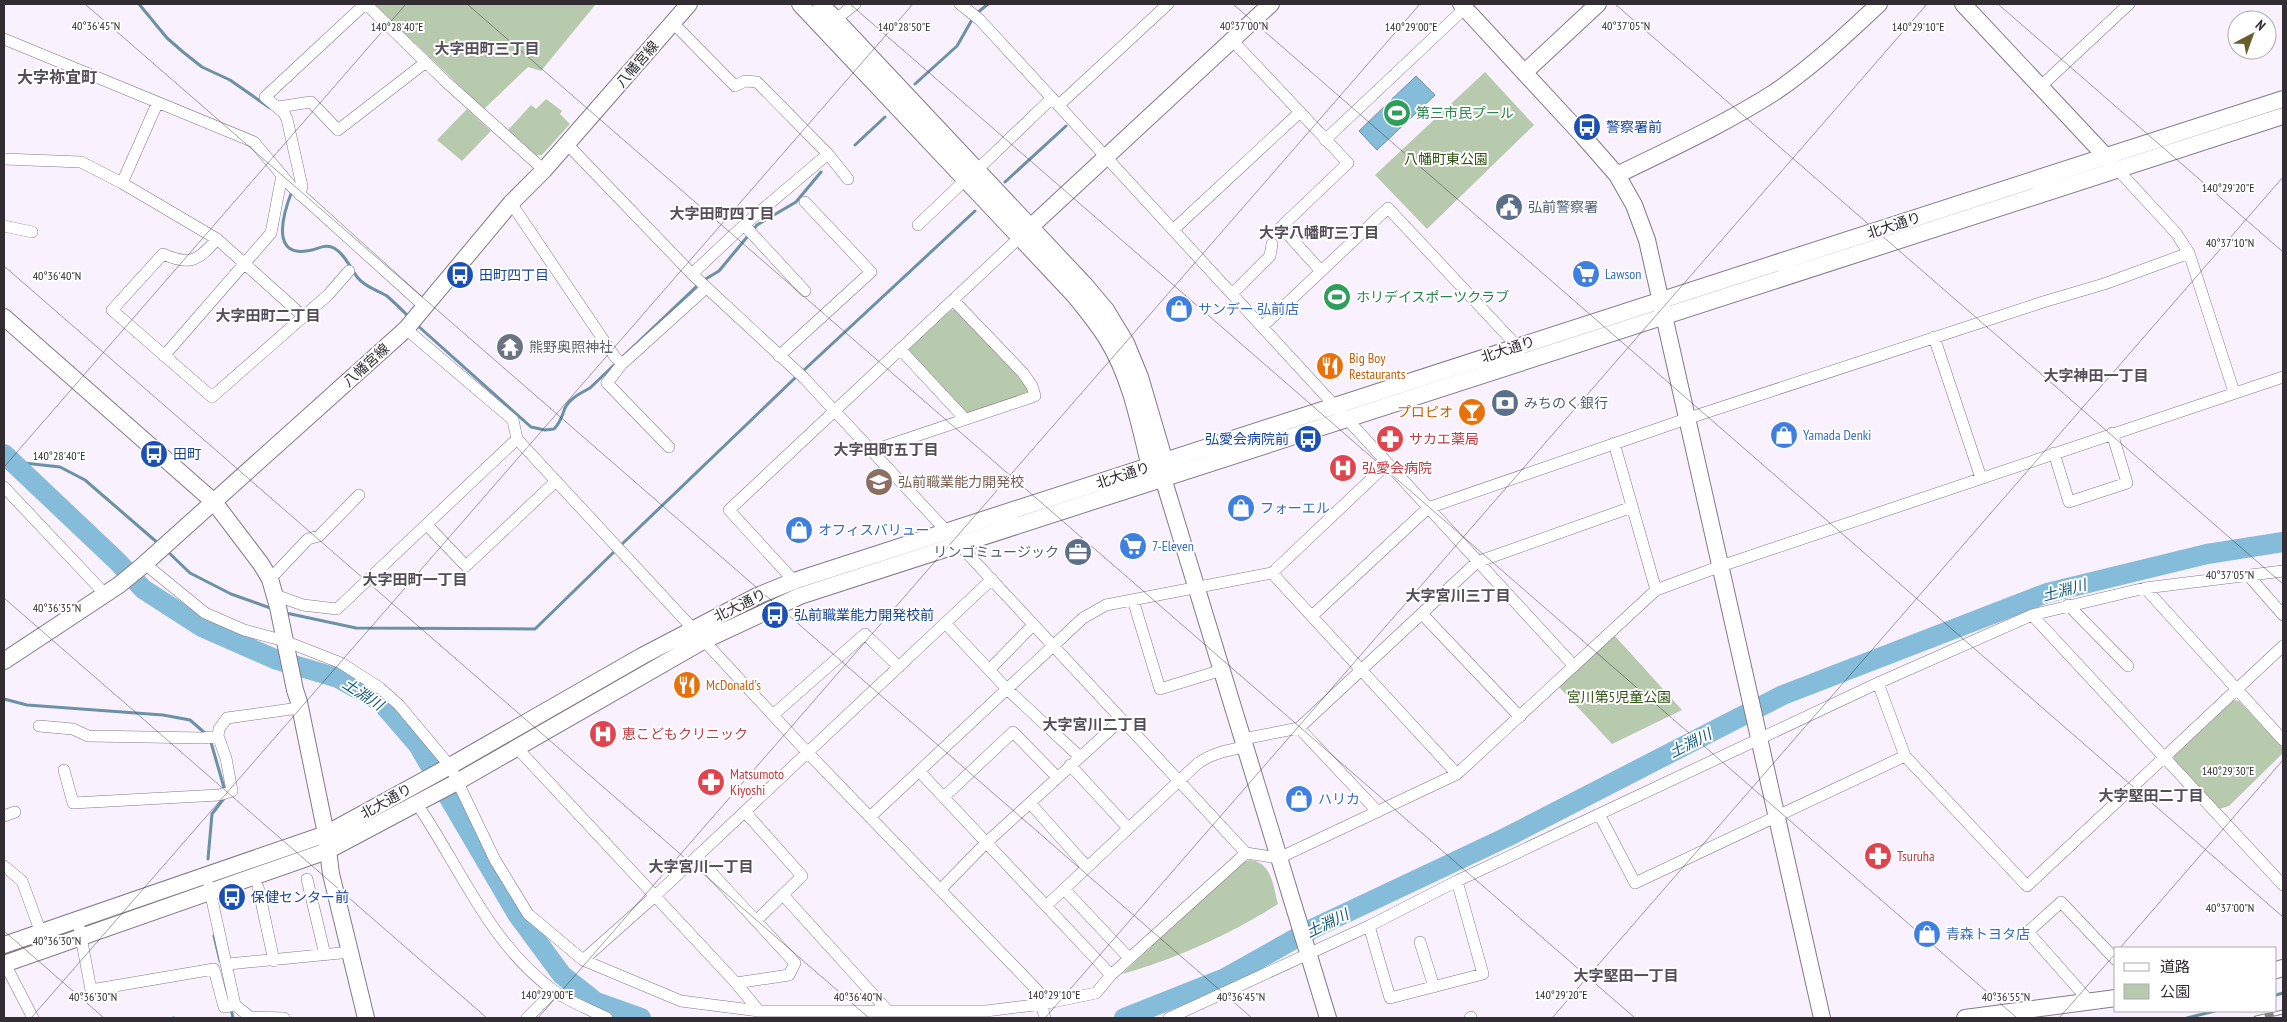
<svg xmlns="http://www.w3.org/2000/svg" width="2287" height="1022" font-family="'PT Sans Narrow','Noto Sans JP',sans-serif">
<rect width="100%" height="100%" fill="#f9f1fe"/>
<path fill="#b7caad" d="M 374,4 L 596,4 L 541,71 L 528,67 L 484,109 Z
M 1485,72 L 1534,125 L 1427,229 L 1375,175 Z
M 546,99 L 562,111 L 560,114 L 570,124 L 542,155 L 535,155 L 508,130 L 531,105 L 536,109 Z
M 467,109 L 491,131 L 462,161 L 437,140 Z
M 951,310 L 958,310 L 1001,355 L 1028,389 L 1028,394 L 969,413 L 963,411 L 909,354 L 909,349 Z
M 1614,635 L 1682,710 L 1612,744 L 1558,686 Z
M 2233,700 L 2239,701 L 2282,747 L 2283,753 L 2229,806 L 2219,809 L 2174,762 L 2174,756 Z
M 1250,860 C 1272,862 1273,886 1278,904 C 1235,932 1172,961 1122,974 L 1241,863 Z"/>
<path fill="#84bcd9" stroke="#6b91a7" d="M 1416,76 L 1435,95 L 1377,150 L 1359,131 Z"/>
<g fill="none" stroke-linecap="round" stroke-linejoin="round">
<path stroke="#6b91a7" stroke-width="3" d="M 139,4 L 167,38 L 183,52 L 202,67 L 230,80 L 270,108
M 977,13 L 988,4
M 915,84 L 957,46 L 973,18
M 855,145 L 885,117
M 1005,182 L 1066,126
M 292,191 C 283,214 269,260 312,250 C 320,248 326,244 334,248 C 345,254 350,268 358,278 C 365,287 377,290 387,296 C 395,303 402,310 409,317
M 704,280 L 719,271 L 757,225 L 796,202 L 821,172
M 417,325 L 531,427 L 545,430 L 554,429 C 561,422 562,416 565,408 C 570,398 581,393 590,388 L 699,284
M 804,370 L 975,211
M 15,462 L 60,467 L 85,480 L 159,544
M 620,546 L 795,378
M 166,550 L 190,573 L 231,594 L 273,609
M 286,613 L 356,628 L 535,629 L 616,550
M 4,699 L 27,705 L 163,715 L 190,720 L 206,734
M 210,739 L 225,791
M 208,859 L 212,814 L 225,797
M 214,936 L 220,961
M 2276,995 L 2283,993
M 231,1009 L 233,1018
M 173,1018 L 174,1018
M 2187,1018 L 2215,1011"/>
<path stroke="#84bcd9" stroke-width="20" d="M 4,454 L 118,562 L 143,589 L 202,627 L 277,660 L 338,678 L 381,702 L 418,745 L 517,914 L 562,975 L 596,1002 L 641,1018
M 1124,1018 L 1225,978 L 1314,928 L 1507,837 L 1783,695 L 2047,593 L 2207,554 L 2283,542"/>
<g stroke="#837a88" stroke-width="12">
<path id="street" d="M 366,4 L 444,80 L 544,170
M 960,4 L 980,20 L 1574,666
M 835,20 L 855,4
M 673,23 L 735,86 L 745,81 L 757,82 L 828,154 L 848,179
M 4,39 L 254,142 L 291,186 L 425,307
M 1232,40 L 1348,163 L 1281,227 L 1321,271
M 2040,87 L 2129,4
M 1059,105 L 1168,4
M 278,107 L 311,102 L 338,130 L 426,62
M 1325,140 L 1465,8
M 567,144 L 692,274 L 804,378 L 1246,853 L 1279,858 L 1457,774 L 1656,590 L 1721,566 L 2283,377
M 4,159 L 81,162 L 122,183 L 217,239 L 304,317
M 977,170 L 1052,98
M 2118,170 L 2176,233 L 2189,253 L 2234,392
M 122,183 L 157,104
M 300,195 L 302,186 L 287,119 L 284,113 L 265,97 L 365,4
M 511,203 L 615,357 L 622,364
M 744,225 L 805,291
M 918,225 L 965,180
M 4,226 L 32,232
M 1173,230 L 1299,113
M 217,239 C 198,261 190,266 163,254 L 112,310 L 212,397 L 328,295 L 349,271
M 692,274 L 744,225 L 828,154
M 1232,294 L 1270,256 L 1272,244
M 1262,327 L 1388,208 L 1517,346
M 406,329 L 513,420 L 517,439 L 808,753 L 1038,991 L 1045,1018
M 1934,337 L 1981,478
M 900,349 L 965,419
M 164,356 L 271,233 L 282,175
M 779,356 L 871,272 L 805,202
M 1614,443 L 1656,590
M 669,447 L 607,383 L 622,364 L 706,288
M 871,451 L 1035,396 L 1032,386 L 1023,373 L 953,300
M 2054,453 L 2069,502 L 2127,483 L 2112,433
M 4,487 L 105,594
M 427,525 L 466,566 L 556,481
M 145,564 L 205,613 L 244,630 L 285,641 L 341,663 L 380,688 L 399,705 L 450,766 L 495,860 L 528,914 L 583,960 L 681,1001 L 759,1011 L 986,1011 L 1043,1004 L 1096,993 L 1111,975 L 1246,853
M 1272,573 L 1457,774
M 2248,575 L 2283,615
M 270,579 L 308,539 L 319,536 L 359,495
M 794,581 L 729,510 L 1019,238
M 2145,588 L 2283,740
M 275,595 L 303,605 L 337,609 L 517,439
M 1133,600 L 1160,689 L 1222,670
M 2068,605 L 2128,666
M 1422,614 L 1520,717
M 2032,615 L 2283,885
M 1312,616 L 1428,508 L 1689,418 L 2043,302 L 2104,284 L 2189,253
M 945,623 L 1007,689 L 1080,757
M 989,670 L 1033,625
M 1878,683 L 1905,756 L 2027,886 L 2283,646
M 773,715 L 865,634 L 899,667
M 39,726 L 73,729 L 88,736 L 203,738 L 218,736
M 1299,728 L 1378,812
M 1243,739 L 1299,728 L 1477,562 L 1632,507
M 517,748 L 736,983 L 759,1011
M 1070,765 L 1128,828
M 64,770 L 73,803 L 219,795 L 232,791 L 226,758 L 218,736 L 219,729 L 227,718 L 299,708
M 919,771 L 1111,975
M 944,797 L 1013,732 L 1057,777
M 1030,803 L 1087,867
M 417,804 C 460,867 489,943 553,990 C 569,1002 589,1009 607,1018
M 745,812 L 802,876 L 756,921
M 1599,814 L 1635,883 L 1905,756
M 4,816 L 15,812
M 870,817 L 1083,618 L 1106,605 L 1272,573 L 1387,464
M 697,857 L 795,963 L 789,975 L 736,983
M 4,866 L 22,881 L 41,933
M 307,879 L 325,955
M 209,886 L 235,1005 L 250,1017 L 284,1018
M 258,887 L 274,961
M 1064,889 L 1129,958
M 940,890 L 986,843 L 1121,720
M 783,895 L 888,1011
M 1046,906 L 1197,764 C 1212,753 1228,750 1245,747
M 78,921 L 91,990 L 214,969 L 224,1007 L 235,1005
M 1369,926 L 1390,998 L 1483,974 L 1457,881
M 1420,942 L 1434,987
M 583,960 L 655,896 L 992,579
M 5,964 L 33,1018
M 228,964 L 351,952
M 2089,1001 L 2028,932 L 2061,902 L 2116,960
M 527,1018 L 554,991
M 1169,1018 L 1369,926 L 1457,881 L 1878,683 L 2032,615 L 2145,588 L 2283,571
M 1470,1018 L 1471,1017"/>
</g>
<g stroke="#837a88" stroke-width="18">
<path id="secondary" d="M 800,4 L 1075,296 C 1086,310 1098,324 1107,339 C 1131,378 1139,423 1150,467 L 1158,473
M 821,4 L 1085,285 L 1106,310 L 1126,343 L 1140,377 L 1165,462 L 1163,478 L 1328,1018
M 1461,4 L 1582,135 L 1617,175 L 1634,205 L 1647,240 L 1822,1018
M 1963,4 L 2111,162
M 1525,72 L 1598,4
M 1617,175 C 1670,149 1725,124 1775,92 C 1813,66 1846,35 1879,4
M 1024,233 L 1271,4
M 4,317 L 214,502 L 261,564 L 270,579 L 278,607 L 295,690 L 299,702 L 326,834 L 331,874 L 366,1018
M 4,661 L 119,585 L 141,567 L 406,329 L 511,203 L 544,170 L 689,4
M 4,945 L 326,834 L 450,766 L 642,656 L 757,596 L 794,581 L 2283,99
M 4,964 L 327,851 L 457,782 L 703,641 L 800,596 L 2283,116
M 2276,970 L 2283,968
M 1965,1018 L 2116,998"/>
</g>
<use href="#street" stroke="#fff" stroke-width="11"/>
<use href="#secondary" stroke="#fff" stroke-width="16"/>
<g stroke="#89838c" stroke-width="5">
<path id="rail" d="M 2256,1018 L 2283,1012"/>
</g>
<use href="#rail" stroke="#fff" stroke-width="3" stroke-dasharray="9" stroke-linecap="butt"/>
</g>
<path fill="none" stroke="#312d33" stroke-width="1" stroke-opacity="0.45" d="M 85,4 L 1252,1018M 467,4 L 1635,1018M 850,4 L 2017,1018M 1233,4 L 2283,917M 1615,4 L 2283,584M 1998,4 L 2283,252M 4,266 L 869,1018M 4,467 L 406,4M 4,598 L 487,1018M 4,931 L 104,1018M 2120,948 L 2283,760M 31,1018 L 913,4M 538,1018 L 1420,4M 1045,1018 L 1927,4M 1552,1018 L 2283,177M 2059,1018 L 2116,953"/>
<defs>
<g id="stadium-disc" transform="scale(1.4375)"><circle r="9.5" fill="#2e9e5b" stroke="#fff"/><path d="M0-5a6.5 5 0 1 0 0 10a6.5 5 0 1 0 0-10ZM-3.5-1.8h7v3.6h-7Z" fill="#fff"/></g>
<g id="bus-disc" transform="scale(1.4375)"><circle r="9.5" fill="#1a4fb4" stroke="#fff"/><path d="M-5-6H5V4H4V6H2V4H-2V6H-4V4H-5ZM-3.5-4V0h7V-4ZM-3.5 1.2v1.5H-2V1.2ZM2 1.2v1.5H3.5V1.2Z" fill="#fff"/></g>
<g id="civic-disc" transform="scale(1.4375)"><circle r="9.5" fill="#5c6f8a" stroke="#fff"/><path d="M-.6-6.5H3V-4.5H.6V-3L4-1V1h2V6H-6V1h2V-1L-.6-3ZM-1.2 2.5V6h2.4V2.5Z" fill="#fff"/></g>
<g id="supermarket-disc" transform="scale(1.4375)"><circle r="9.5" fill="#3f7fe0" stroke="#fff"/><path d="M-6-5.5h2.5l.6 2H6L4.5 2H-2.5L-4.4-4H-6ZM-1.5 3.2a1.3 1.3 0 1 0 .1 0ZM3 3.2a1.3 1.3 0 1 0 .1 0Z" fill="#fff"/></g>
<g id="shop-disc" transform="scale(1.4375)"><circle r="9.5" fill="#3f7fe0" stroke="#fff"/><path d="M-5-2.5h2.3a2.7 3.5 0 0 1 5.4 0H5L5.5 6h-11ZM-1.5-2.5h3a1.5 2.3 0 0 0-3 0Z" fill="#fff"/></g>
<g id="temple-disc" transform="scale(1.4375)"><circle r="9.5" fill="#6b7280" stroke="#fff"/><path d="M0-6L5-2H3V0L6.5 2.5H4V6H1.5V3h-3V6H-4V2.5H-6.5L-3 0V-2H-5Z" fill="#fff"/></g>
<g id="restaurant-disc" transform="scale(1.4375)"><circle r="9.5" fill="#e8710a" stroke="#fff"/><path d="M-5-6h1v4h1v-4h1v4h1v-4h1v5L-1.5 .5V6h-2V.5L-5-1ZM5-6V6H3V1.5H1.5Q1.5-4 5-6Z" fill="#fff"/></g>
<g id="bank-disc" transform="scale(1.4375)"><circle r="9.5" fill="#5c6f8a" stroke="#fff"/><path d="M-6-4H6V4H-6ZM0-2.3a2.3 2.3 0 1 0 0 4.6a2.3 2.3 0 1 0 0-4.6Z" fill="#fff"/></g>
<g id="bar-disc" transform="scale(1.4375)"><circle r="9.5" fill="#e8710a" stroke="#fff"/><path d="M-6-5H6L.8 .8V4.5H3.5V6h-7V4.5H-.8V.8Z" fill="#fff"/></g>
<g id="pharmacy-disc" transform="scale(1.4375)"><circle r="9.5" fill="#e0444e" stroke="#fff"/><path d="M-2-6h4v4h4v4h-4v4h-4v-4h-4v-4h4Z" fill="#fff"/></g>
<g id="hospital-disc" transform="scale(1.4375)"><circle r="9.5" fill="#e0444e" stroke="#fff"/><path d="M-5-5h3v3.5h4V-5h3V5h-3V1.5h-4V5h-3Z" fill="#fff"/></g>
<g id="school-disc" transform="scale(1.4375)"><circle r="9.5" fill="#8d6e63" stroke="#fff"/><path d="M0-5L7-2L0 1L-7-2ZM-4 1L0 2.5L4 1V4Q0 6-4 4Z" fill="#fff"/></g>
<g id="office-disc" transform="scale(1.4375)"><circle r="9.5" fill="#5c6f8a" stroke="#fff"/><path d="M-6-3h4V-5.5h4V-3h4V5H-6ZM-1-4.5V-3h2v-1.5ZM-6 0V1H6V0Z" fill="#fff"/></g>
</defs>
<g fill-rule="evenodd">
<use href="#stadium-disc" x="1397" y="113"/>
<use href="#bus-disc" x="1587" y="127"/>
<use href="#civic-disc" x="1509" y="207"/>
<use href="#supermarket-disc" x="1586" y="274"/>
<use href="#bus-disc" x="460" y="275"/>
<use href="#stadium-disc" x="1337" y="297"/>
<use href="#shop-disc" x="1179" y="309"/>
<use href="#temple-disc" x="510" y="347"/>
<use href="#restaurant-disc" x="1330" y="366"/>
<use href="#bank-disc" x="1505" y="403"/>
<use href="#bar-disc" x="1472" y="412"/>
<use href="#shop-disc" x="1784" y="435"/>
<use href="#bus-disc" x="1308" y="439"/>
<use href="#pharmacy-disc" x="1390" y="439"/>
<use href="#bus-disc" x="154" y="454"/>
<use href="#hospital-disc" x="1343" y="468"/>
<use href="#school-disc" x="879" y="482"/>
<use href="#shop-disc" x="1241" y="508"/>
<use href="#shop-disc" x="799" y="530"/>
<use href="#supermarket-disc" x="1133" y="546"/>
<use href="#office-disc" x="1078" y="552"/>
<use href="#bus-disc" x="775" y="615"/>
<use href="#restaurant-disc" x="687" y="685"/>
<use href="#hospital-disc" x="603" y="734"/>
<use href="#pharmacy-disc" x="711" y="782"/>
<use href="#shop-disc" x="1299" y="799"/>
<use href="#pharmacy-disc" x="1878" y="856"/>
<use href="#bus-disc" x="232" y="897"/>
<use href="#shop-disc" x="1927" y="934"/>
</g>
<g text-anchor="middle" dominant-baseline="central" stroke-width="4" stroke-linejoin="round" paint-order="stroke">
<g font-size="14" fill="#312d33" stroke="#fff">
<text transform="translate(637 64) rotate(-49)">八幡宮線</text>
<text transform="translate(1894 225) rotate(-18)">北大通り</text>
<text transform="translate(1508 349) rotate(-18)">北大通り</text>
<text transform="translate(366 365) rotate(-42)">八幡宮線</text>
<text transform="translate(1123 475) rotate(-18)">北大通り</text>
<text transform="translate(740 605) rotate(-26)">北大通り</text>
<text transform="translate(386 801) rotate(-29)">北大通り</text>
</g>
<g font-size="14" fill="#27864d" stroke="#fff" text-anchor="start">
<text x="1416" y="113">第三市民プール</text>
<text x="1356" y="297">ホリデイスポーツクラブ</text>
</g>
<g font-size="14" fill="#164399" stroke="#fff" text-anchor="start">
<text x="1606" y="127">警察署前</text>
<text x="479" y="275">田町四丁目</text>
<text x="1289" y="439" text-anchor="end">弘愛会病院前</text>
<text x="173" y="454">田町</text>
<text x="794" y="615">弘前職業能力開発校前</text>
<text x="251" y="897">保健センター前</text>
</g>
<g font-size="14" fill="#2d5211" stroke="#fff">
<text x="1446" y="159">八幡町東公園</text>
<text x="1619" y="697">宮川第5児童公園</text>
</g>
<g font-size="14" fill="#4e5e75" stroke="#fff" text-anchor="start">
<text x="1528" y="207">弘前警察署</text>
<text x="1524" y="403">みちのく銀行</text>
<text x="1059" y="552" text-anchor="end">リンゴミュージック</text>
</g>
<g font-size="14" fill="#366cbe" stroke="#fff" text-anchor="start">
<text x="1605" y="274">Lawson</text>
<text x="1198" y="309">サンデー 弘前店</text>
<text x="1803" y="435">Yamada Denki</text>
<text x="1260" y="508">フォーエル</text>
<text x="818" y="530">オフィスバリュー</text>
<text x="1152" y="546">7-Eleven</text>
<text x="1318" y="799">ハリカ</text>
<text x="1946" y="934">青森トヨタ店</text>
</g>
<g font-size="14" fill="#5b616d" stroke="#fff" text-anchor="start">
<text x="529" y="347">熊野奥照神社</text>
</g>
<g font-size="14" fill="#c56008" stroke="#fff" text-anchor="start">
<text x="1349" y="358">Big Boy<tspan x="1349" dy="16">Restaurants</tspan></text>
<text x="1453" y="412" text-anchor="end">プロピオ</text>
<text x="706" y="685">McDonald's</text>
</g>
<g font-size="14" fill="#be3a42" stroke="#fff" text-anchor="start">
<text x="1409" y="439">サカエ薬局</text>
<text x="1362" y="468">弘愛会病院</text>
<text x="622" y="734">恵こどもクリニック</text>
<text x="730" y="774">Matsumoto<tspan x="730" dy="16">Kiyoshi</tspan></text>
<text x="1897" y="856">Tsuruha</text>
</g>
<g font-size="14" fill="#785e54" stroke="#fff" text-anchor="start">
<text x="898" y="482">弘前職業能力開発校</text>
</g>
<g font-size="15" font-weight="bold" fill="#554d5a" stroke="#fff">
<text x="487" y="48">大字田町三丁目</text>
<text x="722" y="213">大字田町四丁目</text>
<text x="1319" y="232">大字八幡町三丁目</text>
<text x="268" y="315">大字田町二丁目</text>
<text x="2096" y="375">大字神田一丁目</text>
<text x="886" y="449">大字田町五丁目</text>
<text x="415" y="579">大字田町一丁目</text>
<text x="1458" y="595">大字宮川三丁目</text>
<text x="1095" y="724">大字宮川二丁目</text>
<text x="2151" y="795">大字堅田二丁目</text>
<text x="701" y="866">大字宮川一丁目</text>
<text x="1626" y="975">大字堅田一丁目</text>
</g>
<g font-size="15" font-style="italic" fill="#125976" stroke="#fff">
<text transform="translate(2064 590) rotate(-15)">土淵川</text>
<text transform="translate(363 694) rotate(33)">土淵川</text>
<text transform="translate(1690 743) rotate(-27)">土淵川</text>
<text transform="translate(1327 923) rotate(-26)">土淵川</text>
</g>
<g font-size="16" font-weight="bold" fill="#554d5a" stroke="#fff">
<text x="57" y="77">大字祢宜町</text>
</g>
</g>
<g font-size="12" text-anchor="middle" fill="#312d33" stroke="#fff" stroke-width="4" stroke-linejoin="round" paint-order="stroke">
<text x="96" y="30">40°36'45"N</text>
<text x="1244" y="30">40°37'00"N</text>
<text x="1626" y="30">40°37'05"N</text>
<text x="397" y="31">140°28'40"E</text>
<text x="904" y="31">140°28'50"E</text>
<text x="1411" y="31">140°29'00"E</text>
<text x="1918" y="31">140°29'10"E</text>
<text x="2228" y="192">140°29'20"E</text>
<text x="2230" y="247">40°37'10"N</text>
<text x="57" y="280">40°36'40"N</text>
<text x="59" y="460">140°28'40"E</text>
<text x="2230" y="579">40°37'05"N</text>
<text x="57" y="612">40°36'35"N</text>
<text x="2228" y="775">140°29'30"E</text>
<text x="2230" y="912">40°37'00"N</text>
<text x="57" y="945">40°36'30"N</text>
<text x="547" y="999">140°29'00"E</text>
<text x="1054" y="999">140°29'10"E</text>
<text x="1561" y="999">140°29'20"E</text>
<text x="93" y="1001">40°36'30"N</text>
<text x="858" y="1001">40°36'40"N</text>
<text x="1241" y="1001">40°36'45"N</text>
<text x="2006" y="1001">40°36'55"N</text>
</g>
<rect width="2287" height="1022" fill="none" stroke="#312d33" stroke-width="10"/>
<rect x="2114" y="947" width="162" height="65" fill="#ffffff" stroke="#adabad"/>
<rect x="2124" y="963" width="25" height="8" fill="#ffffff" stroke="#adabad"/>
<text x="2160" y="972" font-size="15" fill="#312d33">道路</text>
<rect x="2124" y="984" width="25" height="15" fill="#b7caad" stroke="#adabad"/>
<text x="2160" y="997" font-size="15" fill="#312d33">公園</text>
<g transform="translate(2252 35) rotate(41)"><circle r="24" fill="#ffffff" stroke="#adabad"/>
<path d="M0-4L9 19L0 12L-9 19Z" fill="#685e2a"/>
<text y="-8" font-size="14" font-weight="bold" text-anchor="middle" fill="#312d33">N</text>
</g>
</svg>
